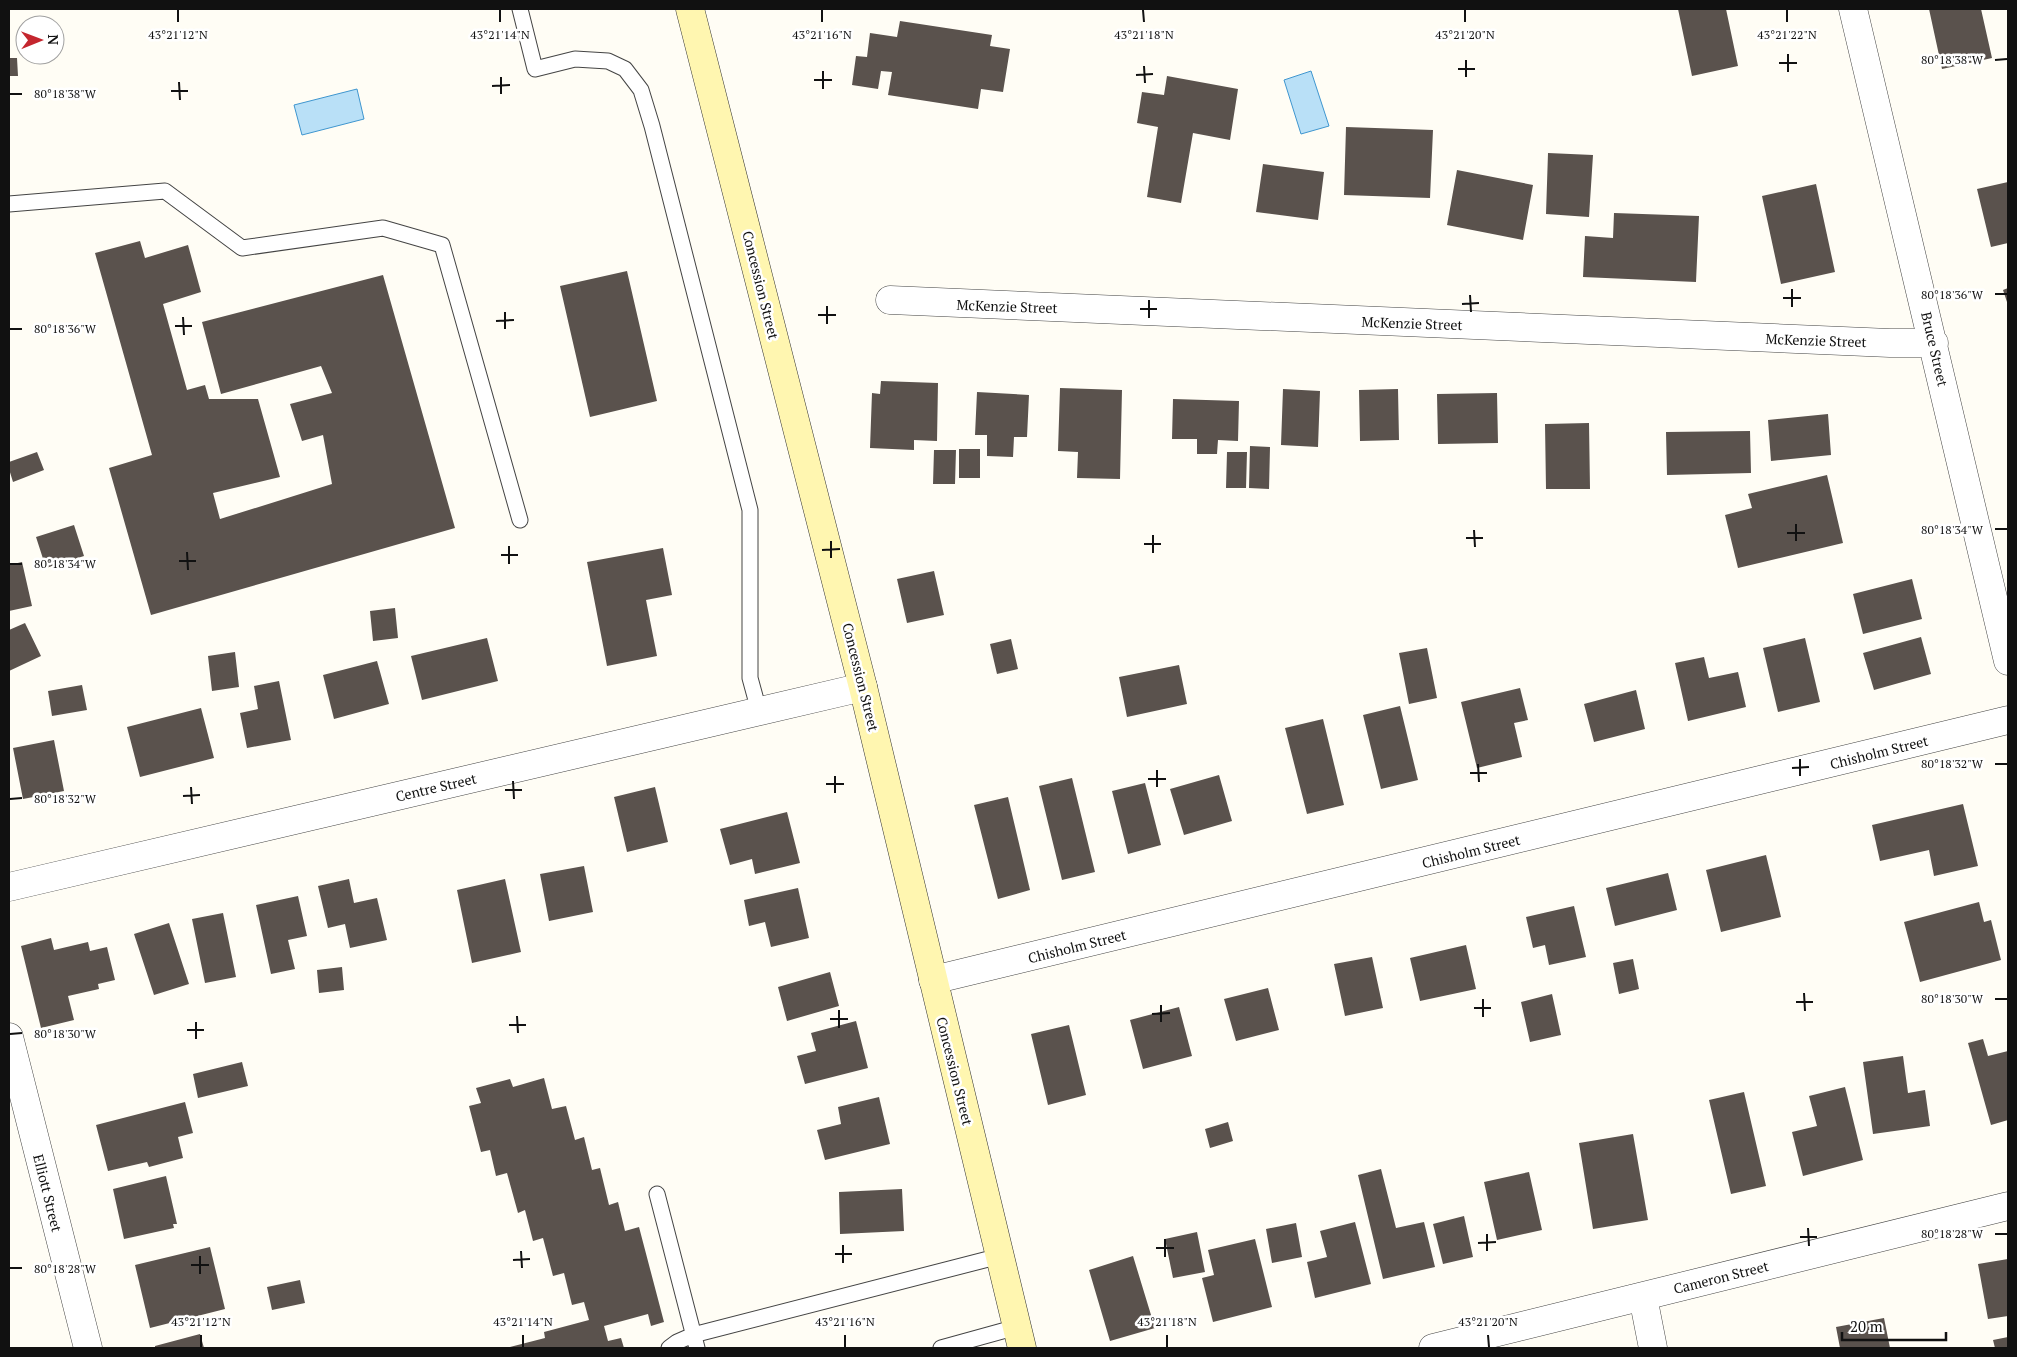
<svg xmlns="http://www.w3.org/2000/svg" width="2017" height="1357" font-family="'PT Serif',serif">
<rect width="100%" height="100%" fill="#fffdf5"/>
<path fill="#b9e0f7" stroke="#3f96cf" d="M 1311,71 L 1329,126 L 1301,134 L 1284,80 Z
M 357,89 L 364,119 L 302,135 L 294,105 Z"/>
<path fill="#5a524d" d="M 1678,9 L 1726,9 L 1738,66 L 1692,76 Z
M 1929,9 L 1981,9 L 1992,58 L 1942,69 Z
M 900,21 L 992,35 L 990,46 L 1010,49 L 1003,92 L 981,89 L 978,109 L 888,95 L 892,72 L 881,71 L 878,89 L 852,85 L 856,56 L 867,57 L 870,33 L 897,37 Z
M 9,58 L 17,58 L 18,76 L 9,76 Z
M 1167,76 L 1238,89 L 1230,140 L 1193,133 L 1181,203 L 1147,197 L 1158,127 L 1137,123 L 1142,92 L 1164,95 Z
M 1346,127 L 1433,130 L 1430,198 L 1344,195 Z
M 1548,153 L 1593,155 L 1589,217 L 1546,214 Z
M 1263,164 L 1324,172 L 1318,220 L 1256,212 Z
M 1457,170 L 1533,185 L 1523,240 L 1447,225 Z
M 2008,182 L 2008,243 L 1991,247 L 1977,189 Z
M 1816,184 L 1835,272 L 1781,284 L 1762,196 Z
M 1614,213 L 1699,216 L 1696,282 L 1583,277 L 1585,236 L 1613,238 Z
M 140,241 L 145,258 L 188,245 L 201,292 L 163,304 L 187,390 L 205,385 L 209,399 L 258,399 L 280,477 L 213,493 L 220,519 L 332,484 L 323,435 L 302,441 L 290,404 L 332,393 L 321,366 L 221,394 L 202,322 L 383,275 L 455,528 L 151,615 L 109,468 L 152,455 L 95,253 Z
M 627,271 L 657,401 L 590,417 L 560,286 Z
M 2008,288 L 2008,305 L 2003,290 Z
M 881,381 L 938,383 L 937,441 L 914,440 L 914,450 L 870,448 L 872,393 L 880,394 Z
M 1060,388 L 1122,390 L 1120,479 L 1077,478 L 1078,452 L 1058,451 Z
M 1283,389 L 1320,391 L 1318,447 L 1281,445 Z
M 1398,389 L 1399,440 L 1360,441 L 1359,390 Z
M 977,392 L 1029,395 L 1027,437 L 1014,437 L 1013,457 L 987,456 L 987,435 L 975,435 Z
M 1497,393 L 1498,443 L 1438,444 L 1437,394 Z
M 1173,399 L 1239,401 L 1238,441 L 1218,440 L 1217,454 L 1197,454 L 1197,439 L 1172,439 Z
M 1828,414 L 1831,455 L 1771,461 L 1768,420 Z
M 1589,423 L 1590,489 L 1546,489 L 1545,424 Z
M 1750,431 L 1751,473 L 1667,475 L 1666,432 Z
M 1250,446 L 1270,447 L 1269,489 L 1249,488 Z
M 959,449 L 980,449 L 980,478 L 959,478 Z
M 934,450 L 956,450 L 955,484 L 933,484 Z
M 37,452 L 44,470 L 13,482 L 9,469 L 9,462 Z
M 1227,452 L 1247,452 L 1246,488 L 1226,488 Z
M 1827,475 L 1843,543 L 1738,568 L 1725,515 L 1752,508 L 1748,494 Z
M 74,525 L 84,556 L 46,568 L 36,537 Z
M 663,548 L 672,595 L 646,600 L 657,656 L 607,666 L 587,562 Z
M 22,562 L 32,606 L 9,611 L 9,565 Z
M 934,571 L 944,615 L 907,623 L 897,579 Z
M 1912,579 L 1922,619 L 1863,634 L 1853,594 Z
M 395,608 L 398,638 L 373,641 L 370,611 Z
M 25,623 L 41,656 L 9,671 L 9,630 Z
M 1921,637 L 1931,674 L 1874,690 L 1863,653 Z
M 487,638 L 498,681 L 422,700 L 411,656 Z
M 1805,638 L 1820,702 L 1778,712 L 1763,648 Z
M 1011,639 L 1018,669 L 997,674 L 990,644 Z
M 1427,648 L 1437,698 L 1409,704 L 1399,653 Z
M 235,652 L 239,687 L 212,691 L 208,656 Z
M 1704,657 L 1709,678 L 1738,672 L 1746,707 L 1688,721 L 1675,663 Z
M 377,661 L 389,704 L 334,719 L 323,675 Z
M 1179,665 L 1187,704 L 1127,717 L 1119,677 Z
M 279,681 L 291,740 L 247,748 L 240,713 L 258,709 L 254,686 Z
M 82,685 L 87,710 L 52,716 L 48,691 Z
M 1520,688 L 1528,720 L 1514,723 L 1522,757 L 1477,768 L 1461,702 Z
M 1636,690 L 1645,729 L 1594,742 L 1584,704 Z
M 1400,706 L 1418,780 L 1381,789 L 1363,715 Z
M 201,708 L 214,758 L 140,777 L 127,727 Z
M 1323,719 L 1344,805 L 1307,814 L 1285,728 Z
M 54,740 L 64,791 L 23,799 L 13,748 Z
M 1219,775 L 1232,821 L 1184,835 L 1170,789 Z
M 1072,778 L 1095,872 L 1062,880 L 1039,786 Z
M 1145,783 L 1161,845 L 1128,854 L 1112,791 Z
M 655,787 L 668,842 L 627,852 L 614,797 Z
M 1008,797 L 1030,890 L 998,899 L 974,805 Z
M 1963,804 L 1978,866 L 1934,876 L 1929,850 L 1880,861 L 1872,825 Z
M 787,812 L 800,863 L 755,874 L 752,859 L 730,865 L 720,829 Z
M 1766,855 L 1781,917 L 1721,932 L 1706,870 Z
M 584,866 L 593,912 L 549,921 L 540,874 Z
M 1668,873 L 1677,910 L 1615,926 L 1606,888 Z
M 349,879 L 354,903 L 377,898 L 387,940 L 350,948 L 345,924 L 328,928 L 318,886 Z
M 505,879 L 521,952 L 472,963 L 457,890 Z
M 798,888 L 809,938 L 771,947 L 765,922 L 749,926 L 744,900 Z
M 298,896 L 307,936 L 288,940 L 295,969 L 271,974 L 256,905 Z
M 1979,902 L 1984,922 L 1991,920 L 2001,960 L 1920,982 L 1904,922 Z
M 1574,906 L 1586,957 L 1549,965 L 1545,945 L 1533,948 L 1526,917 Z
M 223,913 L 236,977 L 205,983 L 192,919 Z
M 169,923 L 189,984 L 154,995 L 134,934 Z
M 51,938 L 54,950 L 88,942 L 90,951 L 107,947 L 115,980 L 98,984 L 99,989 L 68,996 L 74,1020 L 41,1028 L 21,946 Z
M 1466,945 L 1476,989 L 1420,1001 L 1410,958 Z
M 1372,957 L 1383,1008 L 1345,1016 L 1334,964 Z
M 1633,959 L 1639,989 L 1619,994 L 1613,963 Z
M 342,967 L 344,990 L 319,993 L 317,970 Z
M 830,972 L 839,1006 L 787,1021 L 778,987 Z
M 1268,988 L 1279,1030 L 1236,1041 L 1224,999 Z
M 1552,994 L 1561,1035 L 1530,1042 L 1521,1002 Z
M 1179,1007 L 1192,1056 L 1143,1069 L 1130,1020 Z
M 856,1021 L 868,1068 L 805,1084 L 797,1056 L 816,1051 L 811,1033 Z
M 1069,1025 L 1086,1095 L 1048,1105 L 1031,1034 Z
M 1983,1039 L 1988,1056 L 2008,1051 L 2008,1120 L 1991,1125 L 1968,1043 Z
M 1903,1056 L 1908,1093 L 1925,1090 L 1930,1126 L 1873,1134 L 1863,1062 Z
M 242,1062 L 248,1086 L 198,1098 L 193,1074 Z
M 544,1078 L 552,1109 L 566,1106 L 575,1140 L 584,1137 L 592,1170 L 600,1168 L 609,1205 L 618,1202 L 625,1231 L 639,1227 L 664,1322 L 651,1326 L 648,1314 L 604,1326 L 608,1341 L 621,1338 L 624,1348 L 506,1348 L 545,1338 L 544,1332 L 589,1320 L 584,1302 L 572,1305 L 564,1273 L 553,1276 L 543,1238 L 533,1241 L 525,1210 L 518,1213 L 507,1173 L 496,1176 L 490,1150 L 481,1152 L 469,1106 L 481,1103 L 476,1088 L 510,1079 L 513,1087 Z
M 1845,1087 L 1863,1160 L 1803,1176 L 1792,1132 L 1817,1126 L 1809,1096 Z
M 1744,1092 L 1766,1186 L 1731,1194 L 1709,1100 Z
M 879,1097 L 890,1144 L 825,1160 L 817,1130 L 841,1124 L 838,1107 Z
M 185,1102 L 193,1133 L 178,1137 L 183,1158 L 149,1167 L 147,1162 L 108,1171 L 96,1125 Z
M 1228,1122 L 1233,1141 L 1210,1148 L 1205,1129 Z
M 1633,1134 L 1648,1220 L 1593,1229 L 1579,1143 Z
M 1381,1169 L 1396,1228 L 1424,1222 L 1435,1267 L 1383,1279 L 1358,1175 Z
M 1529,1172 L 1542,1230 L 1497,1240 L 1484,1182 Z
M 166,1176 L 177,1224 L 173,1224 L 174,1228 L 124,1239 L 113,1189 Z
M 902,1189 L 904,1231 L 840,1234 L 839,1192 Z
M 1464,1216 L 1473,1257 L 1443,1264 L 1433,1224 Z
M 1355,1222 L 1371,1284 L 1315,1298 L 1307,1262 L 1327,1257 L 1320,1231 Z
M 1296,1223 L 1302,1257 L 1272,1263 L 1266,1229 Z
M 1197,1232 L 1205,1272 L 1173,1278 L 1165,1239 Z
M 1255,1239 L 1272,1307 L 1213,1322 L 1202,1278 L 1214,1275 L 1208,1250 Z
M 210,1247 L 225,1309 L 150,1328 L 135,1265 Z
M 1133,1256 L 1155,1328 L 1110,1341 L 1089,1270 Z
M 2008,1259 L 2008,1316 L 1988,1319 L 1978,1264 Z
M 300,1280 L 305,1303 L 272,1310 L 267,1287 Z
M 1884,1318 L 1890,1348 L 1840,1348 L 1836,1327 Z
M 200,1334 L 204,1348 L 155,1348 L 155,1346 Z
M 2008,1337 L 2008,1348 L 1995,1348 L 1993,1340 Z"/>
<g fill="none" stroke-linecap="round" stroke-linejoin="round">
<g stroke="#444" stroke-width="17">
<path id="service" d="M 520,9 L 535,69 L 575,59 L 608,61 L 625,69 L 641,90 L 652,126 L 750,510 L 750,678 L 759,711
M 9,204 L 165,191 L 242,248 L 383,228 L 442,245 L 520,520
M 657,1194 L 697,1348
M 669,1348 L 677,1342 L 693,1335 L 1000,1256
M 941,1348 L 1017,1327"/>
</g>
<g stroke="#444" stroke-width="29">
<path id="minor" d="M 1853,9 L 2008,661
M 890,300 L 1890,343 L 1934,343
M 9,887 L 863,687
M 933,980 L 2008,720
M 9,1037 L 88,1348
M 1643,1297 L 1653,1348
M 1433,1348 L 2008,1206"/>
</g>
<g stroke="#333" stroke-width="29">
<path id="secondary" d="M 690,9 L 863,687 L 1022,1348"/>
</g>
<use href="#service" stroke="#fff" stroke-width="15"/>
<use href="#minor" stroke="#fff" stroke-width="28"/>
<use href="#secondary" stroke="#fff6b0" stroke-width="28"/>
</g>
<path fill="none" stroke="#111" stroke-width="2" d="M 178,10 L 178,22M 500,10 L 500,22M 822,10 L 822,22M 1143,10 L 1144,22M 1465,10 L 1465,22M 1787,10 L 1787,22M 1788,54 L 1788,72M 1466,60 L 1466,77M 1995,60 L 2007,59M 1779,63 L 1797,63M 1144,66 L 1145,83M 1458,69 L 1475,69M 823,71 L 823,89M 1136,75 L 1153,74M 501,77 L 501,94M 814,80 L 832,80M 179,82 L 180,100M 492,86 L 510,85M 171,91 L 188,91M 10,94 L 22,94M 1792,289 L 1792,307M 1995,294 L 2007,294M 1470,295 L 1471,312M 1783,298 L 1801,298M 1149,300 L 1149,318M 1462,304 L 1479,303M 827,306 L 827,324M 1140,309 L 1157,309M 505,312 L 505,329M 818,315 L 836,315M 183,317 L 184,335M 496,321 L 514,320M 175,326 L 192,326M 10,329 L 22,329M 1796,524 L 1796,541M 1995,529 L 2007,529M 1474,530 L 1475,547M 1787,533 L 1805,533M 1153,535 L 1153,553M 1466,538 L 1483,538M 831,541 L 831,558M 1144,544 L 1161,544M 509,546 L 509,564M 822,550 L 840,549M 187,552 L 188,570M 501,555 L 518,555M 179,561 L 196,561M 10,564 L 22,564M 1800,759 L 1800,776M 1478,764 L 1479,782M 1995,764 L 2007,764M 1792,768 L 1809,767M 1157,770 L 1157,787M 1470,773 L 1487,773M 835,776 L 835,793M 1148,779 L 1166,779M 513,781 L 514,799M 826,784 L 844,784M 191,787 L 192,804M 505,790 L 522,790M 183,796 L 200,795M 10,799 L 22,798M 1804,993 L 1805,1011M 1483,999 L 1483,1017M 1995,999 L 2007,999M 1796,1002 L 1813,1002M 1161,1005 L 1161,1022M 1474,1008 L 1491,1008M 839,1010 L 839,1028M 1152,1014 L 1170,1013M 517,1016 L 518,1033M 830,1019 L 848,1019M 196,1022 L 196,1039M 509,1025 L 526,1025M 187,1030 L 204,1030M 10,1034 L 22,1033M 1808,1228 L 1809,1246M 1487,1234 L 1487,1251M 1995,1234 L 2007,1234M 1800,1237 L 1817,1237M 1165,1239 L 1165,1257M 1478,1243 L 1496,1242M 843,1245 L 843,1263M 1156,1248 L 1174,1248M 521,1251 L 522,1268M 835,1254 L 852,1254M 200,1256 L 200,1274M 513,1260 L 530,1259M 191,1265 L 209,1265M 10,1268 L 22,1268M 201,1335 L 201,1347M 523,1335 L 523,1347M 845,1335 L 845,1347M 1167,1335 L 1167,1347M 1488,1335 L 1489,1347"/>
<g text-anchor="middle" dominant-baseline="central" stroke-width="5" stroke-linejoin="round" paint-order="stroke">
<g font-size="14" fill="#111" stroke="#fff">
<text transform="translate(761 285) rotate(76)">Concession Street</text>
<text transform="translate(1007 306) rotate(2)">McKenzie Street</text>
<text transform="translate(1412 323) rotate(2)">McKenzie Street</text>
<text transform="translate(1816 340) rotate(2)">McKenzie Street</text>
<text transform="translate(1935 349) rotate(77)">Bruce Street</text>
<text transform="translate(861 677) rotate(76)">Concession Street</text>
<text transform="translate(1879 752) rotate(-14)">Chisholm Street</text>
<text transform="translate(436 787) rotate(-13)">Centre Street</text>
<text transform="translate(1471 851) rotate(-14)">Chisholm Street</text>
<text transform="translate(1077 946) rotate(-14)">Chisholm Street</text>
<text transform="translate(955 1071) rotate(76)">Concession Street</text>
<text transform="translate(48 1193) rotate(76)">Elliott Street</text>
<text transform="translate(1721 1277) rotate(-14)">Cameron Street</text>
</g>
</g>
<g font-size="12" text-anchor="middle" fill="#111" stroke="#fff" stroke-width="5" stroke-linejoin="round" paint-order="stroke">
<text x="178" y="39">43°21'12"N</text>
<text x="500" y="39">43°21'14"N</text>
<text x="822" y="39">43°21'16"N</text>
<text x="1144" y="39">43°21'18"N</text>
<text x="1465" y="39">43°21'20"N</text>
<text x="1787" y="39">43°21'22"N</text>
<text x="1952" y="64">80°18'38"W</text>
<text x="65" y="98">80°18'38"W</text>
<text x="1952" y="299">80°18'36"W</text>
<text x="65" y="333">80°18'36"W</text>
<text x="1952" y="534">80°18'34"W</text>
<text x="65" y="568">80°18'34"W</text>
<text x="1952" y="768">80°18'32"W</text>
<text x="65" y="803">80°18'32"W</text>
<text x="1952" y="1003">80°18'30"W</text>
<text x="65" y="1038">80°18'30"W</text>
<text x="1952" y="1238">80°18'28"W</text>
<text x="65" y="1273">80°18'28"W</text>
<text x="201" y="1326">43°21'12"N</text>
<text x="523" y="1326">43°21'14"N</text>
<text x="845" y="1326">43°21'16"N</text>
<text x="1167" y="1326">43°21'18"N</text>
<text x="1488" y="1326">43°21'20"N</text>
</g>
<rect width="2017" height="1357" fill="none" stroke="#111111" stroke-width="20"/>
<g transform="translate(40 40) rotate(89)"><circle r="24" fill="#ffffff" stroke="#a0a0a0"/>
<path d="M0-4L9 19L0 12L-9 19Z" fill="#c4262e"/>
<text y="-8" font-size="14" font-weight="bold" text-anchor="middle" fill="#111111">N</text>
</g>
<path d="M1842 1332v8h104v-8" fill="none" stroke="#111111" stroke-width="2.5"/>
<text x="1850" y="1332" font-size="15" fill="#111111" stroke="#ffffff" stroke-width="4" paint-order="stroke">20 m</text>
</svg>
